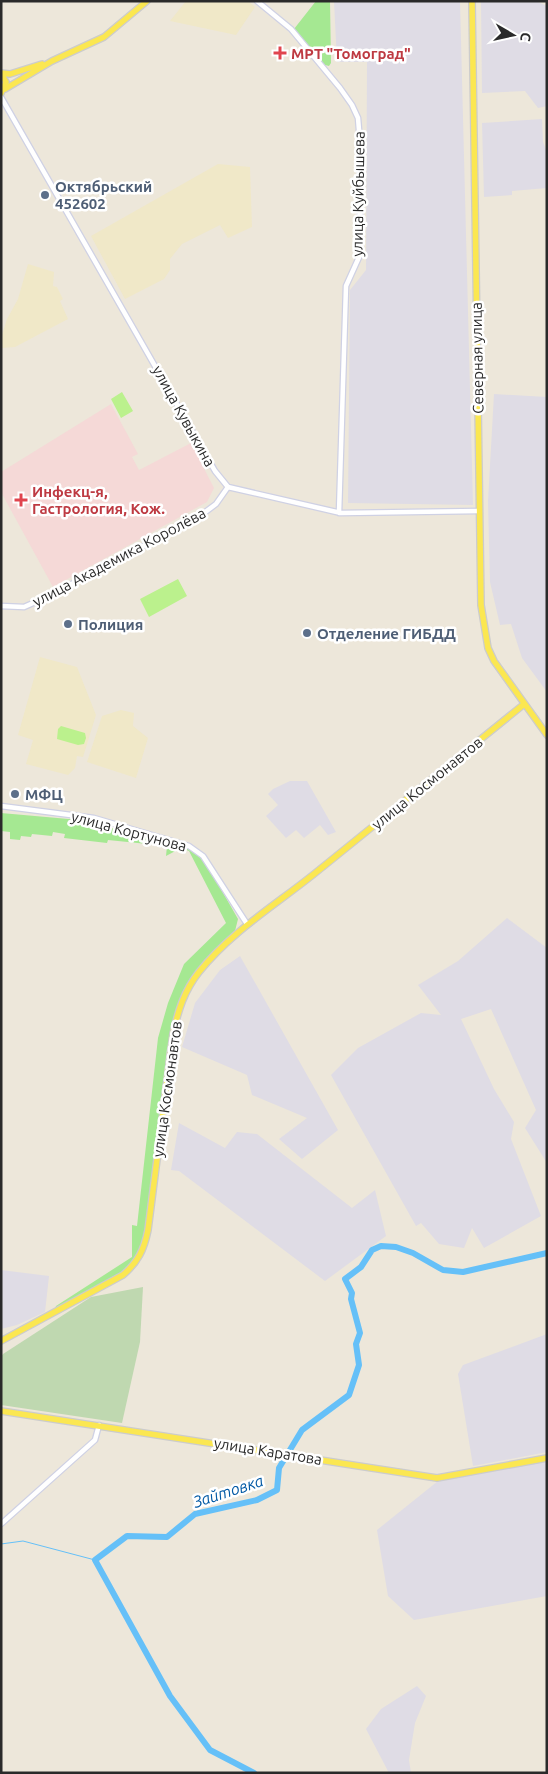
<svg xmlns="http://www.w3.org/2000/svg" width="548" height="1774" font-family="Ubuntu,sans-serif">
<rect width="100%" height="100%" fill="#ede7da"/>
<path fill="#dfdce5" d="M 334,1 L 460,1 L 473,505 L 348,503 L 350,290 L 366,270 L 367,62 L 337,62 Z
M 481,1 L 536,1 L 547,6 L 547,106 L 538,108 L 525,91 L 482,93 Z
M 542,119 L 543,142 L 547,152 L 547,188 L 512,191 L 512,195 L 484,197 L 482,123 Z
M 494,394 L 547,397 L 547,692 L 522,658 L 511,624 L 500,625 L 490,582 L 488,501 Z
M 290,781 L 307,781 L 336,832 L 328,835 L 320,825 L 304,838 L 296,830 L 286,838 L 266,816 L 278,805 L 268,794 L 273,789 Z
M 507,918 L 547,948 L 547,1163 L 525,1128 L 536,1110 L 491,1009 L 461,1019 L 494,1089 L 514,1122 L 511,1139 L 541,1216 L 484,1248 L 472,1228 L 464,1248 L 439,1244 L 421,1223 L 416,1226 L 331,1075 L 358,1048 L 421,1013 L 441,1015 L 418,985 L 458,961 Z
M 240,956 L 338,1130 L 302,1159 L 279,1139 L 307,1118 L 252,1095 L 247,1075 L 182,1047 L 195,1003 L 220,970 Z
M 179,1123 L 225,1148 L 237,1132 L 257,1134 L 352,1208 L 375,1190 L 386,1236 L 325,1281 L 179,1171 L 171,1170 Z
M 1,1270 L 49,1276 L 45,1312 L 17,1325 L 1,1329 Z
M 547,1334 L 547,1452 L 473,1466 L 458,1374 L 463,1365 Z
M 547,1461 L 547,1596 L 414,1620 L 388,1596 L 377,1530 L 438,1481 Z
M 417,1686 L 426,1696 L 415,1723 L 409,1760 L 411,1773 L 389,1773 L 366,1729 L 381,1709 Z"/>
<path fill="#f0e8c8" d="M 186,1 L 248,1 L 255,7 L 236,35 L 170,21 Z
M 218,164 L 250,167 L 252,227 L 228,238 L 220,225 L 182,244 L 170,259 L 170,270 L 164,279 L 125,299 L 91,236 Z
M 28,264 L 54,272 L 53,286 L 57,287 L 63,299 L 60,301 L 68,319 L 15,347 L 1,348 L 1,338 L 7,319 L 18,299 Z
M 40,657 L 77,667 L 96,715 L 83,757 L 77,756 L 75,768 L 68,775 L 26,764 L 33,740 L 18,735 Z
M 121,710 L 134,713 L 133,726 L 148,738 L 136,778 L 87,762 L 102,716 Z"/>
<path fill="#f5d9d7" d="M 111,404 L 138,454 L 132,457 L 139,470 L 191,443 L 214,488 L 207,502 L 53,587 L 1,492 L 1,472 Z"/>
<path fill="#a5e892" d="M 316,1 L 330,1 L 331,63 L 329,66 L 325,65 L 294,29 Z
M 1,813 L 80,820 L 189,848 L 205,861 L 238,919 L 235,931 L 216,949 L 179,1002 L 174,1016 L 167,1049 L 145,1235 L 138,1255 L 125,1270 L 55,1309 L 56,1306 L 132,1257 L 132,1225 L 137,1226 L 158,1038 L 168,1003 L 184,964 L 226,923 L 189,851 L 181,848 L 166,856 L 167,846 L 108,840 L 107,843 L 64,838 L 65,834 L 53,832 L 52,836 L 32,834 L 31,837 L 21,836 L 20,840 L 10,839 L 10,832 L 1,831 Z"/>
<path fill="#bfd8b0" d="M 143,1287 L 140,1342 L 122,1423 L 1,1405 L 1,1357 L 3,1354 L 91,1297 Z"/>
<path fill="#bbf18d" d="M 122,392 L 133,411 L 121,418 L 111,399 Z
M 178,579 L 187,596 L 149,617 L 140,599 Z
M 61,726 L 85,733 L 86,738 L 84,744 L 78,745 L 57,739 L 58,729 Z"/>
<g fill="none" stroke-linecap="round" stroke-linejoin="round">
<path stroke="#65c0f8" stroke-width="1" d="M 1,1544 L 23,1541 L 95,1560"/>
<path stroke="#65c0f8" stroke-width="6" d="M 254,1773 L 210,1750 L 170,1696 L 95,1560 L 127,1536 L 167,1537 L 195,1514 L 257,1500 L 277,1490 L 279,1468 L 302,1430 L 349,1395 L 359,1365 L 356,1344 L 360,1333 L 351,1299 L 352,1293 L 345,1279 L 361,1267 L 372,1250 L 381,1246 L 396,1247 L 413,1253 L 443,1270 L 463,1272 L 547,1253"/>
<g stroke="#cfd1e4" stroke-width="7">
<path id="minor" d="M 257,1 L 291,29 L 340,88 L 352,105 L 358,118 L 360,142 L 360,255 L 346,286 L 339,513
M 1,97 L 215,471 L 228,487 L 341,513 L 479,511
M 1,606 L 24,607 L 49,596 L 200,516 L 216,504 L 228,487
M 1,806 L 94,818 L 189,846 L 203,856 L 247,924
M 1,1524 L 95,1440 L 99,1425"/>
</g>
<g stroke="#ccc" stroke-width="8">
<path id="major" d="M 472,1 L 481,605 L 488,648 L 494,661 L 547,735
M 1,73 L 10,74 L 42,64
M 1,74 L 6,82 L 1,93
M 5,89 L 52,61 L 104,37 L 147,1
M 1,1341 L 123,1275 C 138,1262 144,1250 148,1230 L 173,1034 C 178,1011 184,991 199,972 C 231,932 274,906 314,874 C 384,818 453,761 523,705
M 1,1411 L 437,1478 L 547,1458"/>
</g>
<use href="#minor" stroke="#fff" stroke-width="4.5"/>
<use href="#major" stroke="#fbe751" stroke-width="5.5"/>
</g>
<g fill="#e0444e" stroke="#fff" stroke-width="2">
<path d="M277.5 45.5h5v5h5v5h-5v5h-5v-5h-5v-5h5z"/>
<path d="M18.5 492.5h5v5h5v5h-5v5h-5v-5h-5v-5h5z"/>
</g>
<g fill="#5c6f8a" stroke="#fff" stroke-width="2">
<circle cx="45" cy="195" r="5"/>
<circle cx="68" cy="624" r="5"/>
<circle cx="307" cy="633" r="5"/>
<circle cx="15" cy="794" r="5"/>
</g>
<g text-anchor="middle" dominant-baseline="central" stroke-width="5" stroke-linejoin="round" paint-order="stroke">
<g font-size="15" font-weight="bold" fill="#be3a42" stroke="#fff" text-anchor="start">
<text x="291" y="53">МРТ "Томоград"</text>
<text x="32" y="491">Инфекц-я,<tspan x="32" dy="17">Гастрология, Кож.</tspan></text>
</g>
<g font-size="15" font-weight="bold" fill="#4e5e75" stroke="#fff" text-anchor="start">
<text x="55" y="186">Октябрьский<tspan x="55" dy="17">452602</tspan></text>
<text x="78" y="624">Полиция</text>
<text x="317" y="633">Отделение ГИБДД</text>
<text x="25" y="794">МФЦ</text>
</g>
<g font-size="15" fill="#2a2a2a" stroke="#fff">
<text transform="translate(358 194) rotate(-89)">улица Куйбышева</text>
<text transform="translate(477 358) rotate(-91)">Северная улица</text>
<text transform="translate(184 416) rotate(61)">улица Кувыкина</text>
<text transform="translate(119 557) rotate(-28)">улица Академика Королёва</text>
<text transform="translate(427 783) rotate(-39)">улица Космонавтов</text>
<text transform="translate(129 831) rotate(15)">улица Кортунова</text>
<text transform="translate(167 1089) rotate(-82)">улица Космонавтов</text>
<text transform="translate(268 1451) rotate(9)">улица Каратова</text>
</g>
<g font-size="16" font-style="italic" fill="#035aa5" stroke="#fff">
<text transform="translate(228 1491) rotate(-18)">Зайтовка</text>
</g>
</g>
<rect width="548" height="1774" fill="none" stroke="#2a2a2a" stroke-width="5"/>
<g transform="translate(513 35) rotate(99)" stroke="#ffffff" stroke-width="4" paint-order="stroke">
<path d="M0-4L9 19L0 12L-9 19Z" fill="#2a2a2a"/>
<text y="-8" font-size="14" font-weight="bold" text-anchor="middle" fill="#2a2a2a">С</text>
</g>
</svg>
